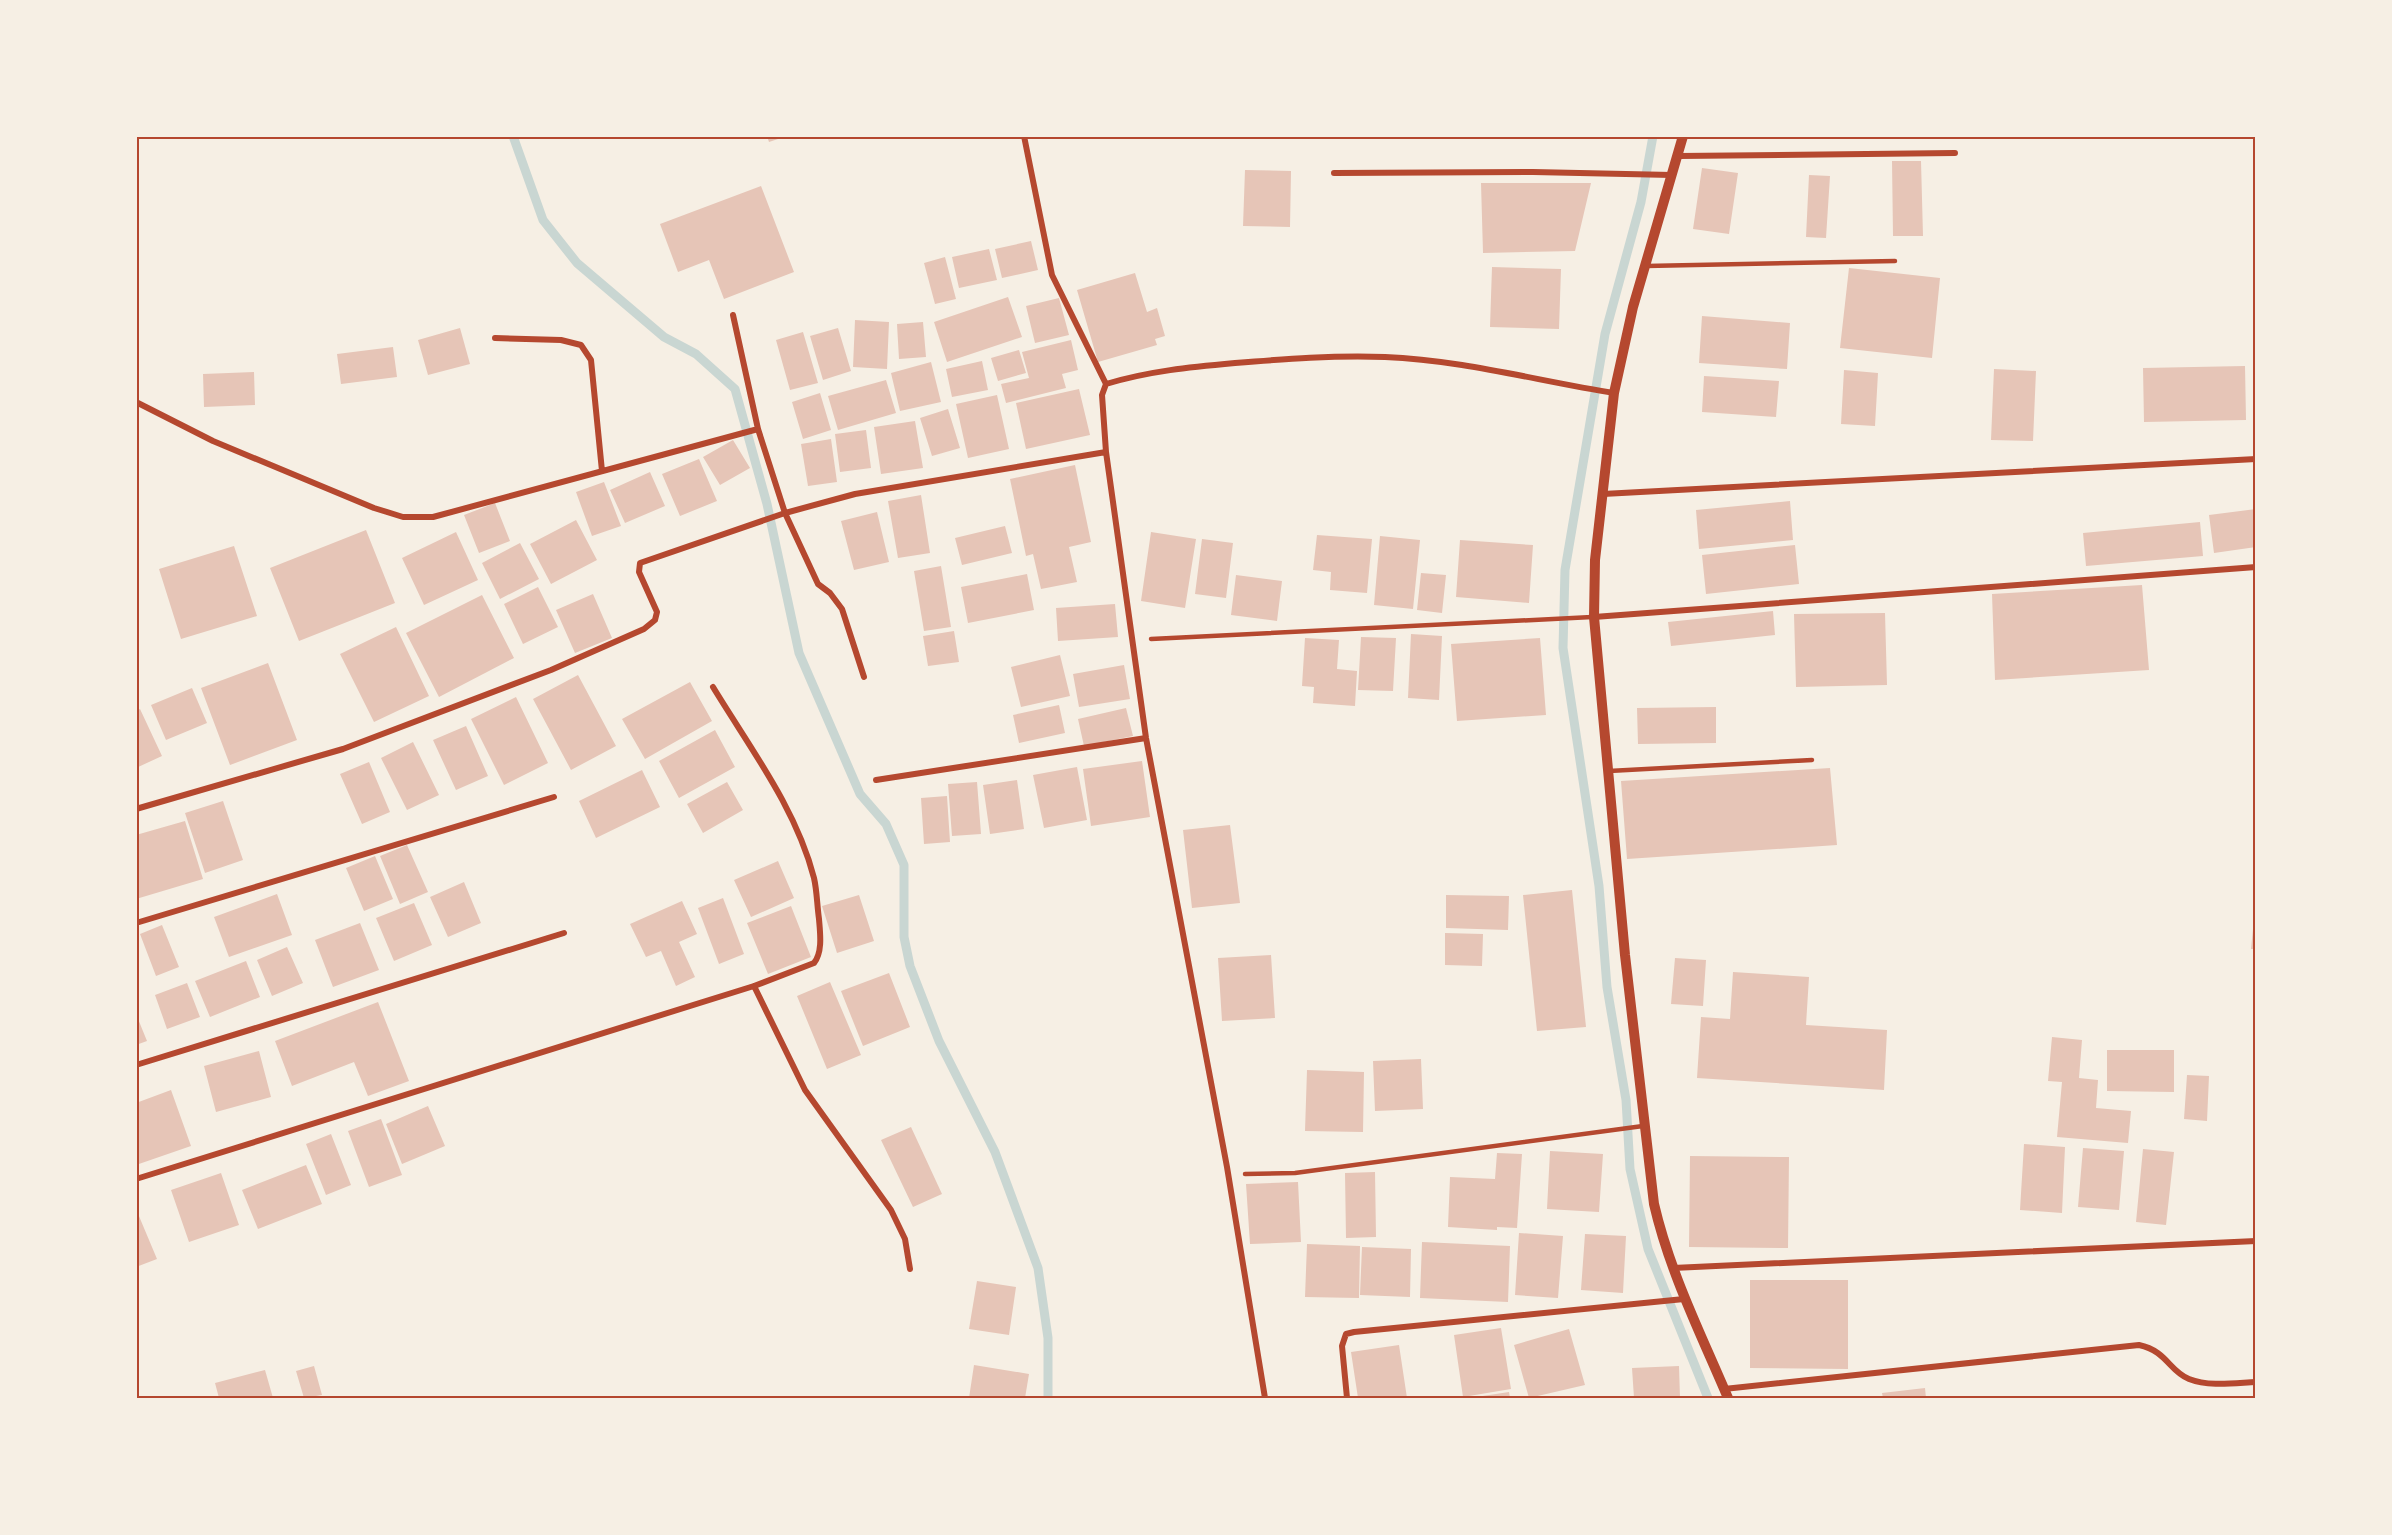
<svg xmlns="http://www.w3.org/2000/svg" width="2392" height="1535" font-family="'DejaVu Sans',sans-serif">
<rect width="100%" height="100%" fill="#f6efe4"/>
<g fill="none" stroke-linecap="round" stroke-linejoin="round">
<path stroke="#c9d6d2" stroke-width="9" d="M 513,136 L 543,220 L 577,263 L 664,337 L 696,354 L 735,389 L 767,504 L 799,653 L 860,794 L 886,824 L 904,865 L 904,937 L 910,966 L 939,1041 L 995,1152 L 1038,1268 L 1048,1338 L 1048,1398
M 1653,136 L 1641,202 L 1605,334 L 1565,570 L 1563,648 L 1599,886 L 1607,987 L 1626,1100 L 1630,1169 L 1648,1249 L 1708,1398"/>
</g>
<path fill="#e6c5b7" d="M 767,136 L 784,136 L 784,137 L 769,142 Z
M 1892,161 L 1921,161 L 1923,236 L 1893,236 Z
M 1702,168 L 1738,173 L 1729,234 L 1693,229 Z
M 1245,170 L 1291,171 L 1290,227 L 1243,226 Z
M 1809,175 L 1830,176 L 1826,238 L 1806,237 Z
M 1481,183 L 1591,183 L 1575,251 L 1483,253 Z
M 761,186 L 794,272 L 724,299 L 709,260 L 678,272 L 660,224 Z
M 1031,241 L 1038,270 L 1002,278 L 995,249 Z
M 989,249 L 997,280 L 959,288 L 952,257 Z
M 945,257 L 956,299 L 935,304 L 924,263 Z
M 1492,267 L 1561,269 L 1559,329 L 1490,327 Z
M 1849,268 L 1940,278 L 1932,358 L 1840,348 Z
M 1135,273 L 1147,312 L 1157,308 L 1165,336 L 1155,339 L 1157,345 L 1098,362 L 1077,290 Z
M 1008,297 L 1022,337 L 947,362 L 934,322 Z
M 1059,298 L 1069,335 L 1035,343 L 1026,306 Z
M 1702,316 L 1790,323 L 1787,369 L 1699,363 Z
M 855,320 L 889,322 L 887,369 L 853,367 Z
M 923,322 L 926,357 L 899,359 L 897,324 Z
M 460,328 L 470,364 L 428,375 L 418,340 Z
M 838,328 L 851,371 L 823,380 L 810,336 Z
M 803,332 L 818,383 L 790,390 L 776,340 Z
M 1071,340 L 1078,370 L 1062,374 L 1066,388 L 1006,403 L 1001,384 L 1029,378 L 1022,352 Z
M 393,347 L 397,377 L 341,384 L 337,354 Z
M 1019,350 L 1026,373 L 998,381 L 991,358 Z
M 982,361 L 988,390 L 952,397 L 946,369 Z
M 931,362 L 941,402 L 900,411 L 891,373 Z
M 2245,366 L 2246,420 L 2144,422 L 2143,368 Z
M 1994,369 L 2036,371 L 2033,441 L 1991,440 Z
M 1844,370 L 1878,373 L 1875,426 L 1841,424 Z
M 254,372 L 255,405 L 204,407 L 203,374 Z
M 1704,376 L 1779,381 L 1776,417 L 1702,412 Z
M 886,380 L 896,413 L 838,430 L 828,396 Z
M 1079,389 L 1090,435 L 1026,449 L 1016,403 Z
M 820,393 L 831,430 L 803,439 L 792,402 Z
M 997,395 L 1009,449 L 968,458 L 956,404 Z
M 948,409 L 960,448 L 932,456 L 920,418 Z
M 915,421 L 923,468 L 881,474 L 874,427 Z
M 866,430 L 871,468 L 840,472 L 835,434 Z
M 831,439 L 837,482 L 808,486 L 801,444 Z
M 733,440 L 750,468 L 720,485 L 703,457 Z
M 699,459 L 717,501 L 680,516 L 662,474 Z
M 1075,465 L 1091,542 L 1069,547 L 1077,582 L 1041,589 L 1033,554 L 1026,556 L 1010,479 Z
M 650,472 L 665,506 L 625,523 L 610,490 Z
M 604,482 L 621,526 L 592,536 L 576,492 Z
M 921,495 L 930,553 L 898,558 L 888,501 Z
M 1790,501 L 1793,540 L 1699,549 L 1696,510 Z
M 495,503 L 510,541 L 479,553 L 464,515 Z
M 2256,509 L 2256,547 L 2214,553 L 2209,515 Z
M 877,512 L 889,562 L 854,570 L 841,521 Z
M 576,520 L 597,560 L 551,584 L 530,544 Z
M 2200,522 L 2203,556 L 2086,566 L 2083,533 Z
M 1005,526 L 1012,553 L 962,565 L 955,538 Z
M 366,530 L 395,603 L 299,641 L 270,568 Z
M 456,532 L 478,580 L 424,605 L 402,558 Z
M 1151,532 L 1196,539 L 1185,608 L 1141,601 Z
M 1317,535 L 1372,539 L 1367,593 L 1330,590 L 1331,572 L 1313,570 Z
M 1380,536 L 1420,540 L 1413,609 L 1374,605 Z
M 1202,539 L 1233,543 L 1226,598 L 1195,594 Z
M 1460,540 L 1533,545 L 1529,603 L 1456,597 Z
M 520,543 L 539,579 L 500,599 L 482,563 Z
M 1795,545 L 1799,584 L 1706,594 L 1702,555 Z
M 234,546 L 257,616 L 181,639 L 159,569 Z
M 941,566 L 951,627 L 924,631 L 914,571 Z
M 1421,573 L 1446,575 L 1442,613 L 1417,610 Z
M 1027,574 L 1034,610 L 968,623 L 961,587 Z
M 1236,575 L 1282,581 L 1277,621 L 1231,615 Z
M 2142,585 L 2149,670 L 1995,680 L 1992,594 Z
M 538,587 L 558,627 L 523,644 L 504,604 Z
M 593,594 L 612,638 L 575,653 L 556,610 Z
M 482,595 L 514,658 L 439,697 L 406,633 Z
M 1115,604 L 1118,637 L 1058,641 L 1056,608 Z
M 1773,611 L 1775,635 L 1671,646 L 1668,622 Z
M 1885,613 L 1887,685 L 1796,687 L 1794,614 Z
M 396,627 L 429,696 L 374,722 L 340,654 Z
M 954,631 L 959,662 L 928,666 L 923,636 Z
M 1411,634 L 1442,636 L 1439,700 L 1408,698 Z
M 1361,637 L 1396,638 L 1393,691 L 1358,690 Z
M 1305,638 L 1339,640 L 1337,669 L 1357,671 L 1355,706 L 1313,703 L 1314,687 L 1302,686 Z
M 1540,638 L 1546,715 L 1457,721 L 1451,644 Z
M 1060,655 L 1070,696 L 1021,707 L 1011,667 Z
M 268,663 L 297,740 L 230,765 L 201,688 Z
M 1124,665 L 1130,699 L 1079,707 L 1073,674 Z
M 578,675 L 616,746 L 571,770 L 533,699 Z
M 690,682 L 712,721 L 645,759 L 622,719 Z
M 192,688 L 207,723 L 166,740 L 151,705 Z
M 516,697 L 548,763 L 504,785 L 471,719 Z
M 1059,705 L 1065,733 L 1019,743 L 1013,715 Z
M 1716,707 L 1716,743 L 1638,744 L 1637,708 Z
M 1126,708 L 1133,736 L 1084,746 L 1078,719 Z
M 140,709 L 162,756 L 136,768 L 136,711 Z
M 466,726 L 488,776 L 456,790 L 433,740 Z
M 715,730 L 735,767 L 679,798 L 659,761 Z
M 413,742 L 439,795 L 407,810 L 381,758 Z
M 1142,761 L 1150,817 L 1091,826 L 1083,769 Z
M 369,762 L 390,812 L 362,824 L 340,774 Z
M 1077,767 L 1087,820 L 1044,828 L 1033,775 Z
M 1830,768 L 1837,845 L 1627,859 L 1621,781 Z
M 642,770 L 660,807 L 596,838 L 579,801 Z
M 1017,780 L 1024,829 L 990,834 L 983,785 Z
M 727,782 L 743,810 L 703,833 L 687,804 Z
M 977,782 L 981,834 L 952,836 L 948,784 Z
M 947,796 L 950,842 L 924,844 L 921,798 Z
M 223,801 L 243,860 L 205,873 L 185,813 Z
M 185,821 L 203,879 L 136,899 L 136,835 Z
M 1230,825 L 1240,903 L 1192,908 L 1183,830 Z
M 407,845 L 428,892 L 400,904 L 380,856 Z
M 375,856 L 393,899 L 364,911 L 346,868 Z
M 778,861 L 794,898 L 751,917 L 734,880 Z
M 464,882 L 481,923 L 448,937 L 430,897 Z
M 1572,890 L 1586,1027 L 1537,1031 L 1523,895 Z
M 277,894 L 292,935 L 229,957 L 214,917 Z
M 859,895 L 874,941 L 837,953 L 822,906 Z
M 1446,895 L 1509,896 L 1508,930 L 1446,928 Z
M 723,898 L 744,954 L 719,964 L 698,908 Z
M 682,901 L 697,934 L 679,942 L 695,977 L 676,986 L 661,951 L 646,957 L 630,924 Z
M 414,903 L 432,945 L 394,961 L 376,918 Z
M 791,906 L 811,957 L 768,974 L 747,923 Z
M 2254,919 L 2256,919 L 2256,949 L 2251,949 Z
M 360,923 L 379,970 L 333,987 L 315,940 Z
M 162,925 L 179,967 L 156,976 L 140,934 Z
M 1445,933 L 1483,934 L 1482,966 L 1445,965 Z
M 287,947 L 303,983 L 272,996 L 257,960 Z
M 1271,955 L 1275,1018 L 1222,1021 L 1218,958 Z
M 1675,958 L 1706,960 L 1703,1006 L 1671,1004 Z
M 246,961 L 260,997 L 210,1017 L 195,981 Z
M 1733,972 L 1809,977 L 1806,1025 L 1887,1030 L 1884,1090 L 1697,1078 L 1701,1017 L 1730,1019 Z
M 889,973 L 910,1027 L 863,1046 L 841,991 Z
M 830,982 L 861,1055 L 827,1069 L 797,996 Z
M 187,983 L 200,1017 L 167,1029 L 155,995 Z
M 378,1002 L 409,1081 L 368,1096 L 354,1062 L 292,1086 L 275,1041 Z
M 136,1014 L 147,1041 L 136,1045 Z
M 2052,1037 L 2082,1040 L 2079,1078 L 2098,1080 L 2096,1108 L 2131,1111 L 2128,1143 L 2057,1137 L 2062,1082 L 2048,1081 Z
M 2107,1050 L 2174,1050 L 2174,1092 L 2107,1091 Z
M 259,1051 L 271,1097 L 216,1112 L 204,1066 Z
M 1421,1059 L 1423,1109 L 1375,1111 L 1373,1061 Z
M 1307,1070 L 1364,1072 L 1363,1132 L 1305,1131 Z
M 2187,1075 L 2209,1076 L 2207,1121 L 2184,1119 Z
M 171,1090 L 191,1146 L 136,1165 L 136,1103 Z
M 428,1106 L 445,1146 L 402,1164 L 386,1124 Z
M 381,1119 L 402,1175 L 369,1187 L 348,1131 Z
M 911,1127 L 942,1194 L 913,1207 L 881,1140 Z
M 331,1134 L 351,1185 L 326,1195 L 306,1144 Z
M 2024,1144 L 2065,1147 L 2062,1213 L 2020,1210 Z
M 2083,1148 L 2124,1151 L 2119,1210 L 2078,1207 Z
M 2143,1149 L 2174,1152 L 2166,1225 L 2136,1222 Z
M 1550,1151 L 1603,1154 L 1599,1212 L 1547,1209 Z
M 1497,1153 L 1522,1154 L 1517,1228 L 1497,1227 L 1497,1230 L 1448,1227 L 1450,1177 L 1495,1179 Z
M 1690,1156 L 1789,1157 L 1788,1248 L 1689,1247 Z
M 306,1165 L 322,1204 L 258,1229 L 242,1190 Z
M 1375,1172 L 1376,1237 L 1346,1238 L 1345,1173 Z
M 221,1173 L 239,1225 L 189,1242 L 171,1190 Z
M 1298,1182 L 1301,1242 L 1250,1244 L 1246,1184 Z
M 136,1209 L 157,1259 L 136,1267 Z
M 1519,1233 L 1563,1236 L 1558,1298 L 1515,1295 Z
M 1585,1234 L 1626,1236 L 1623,1293 L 1581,1290 Z
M 1422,1242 L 1510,1246 L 1508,1302 L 1420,1298 Z
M 1307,1244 L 1360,1246 L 1359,1298 L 1305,1297 Z
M 1362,1247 L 1411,1249 L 1410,1297 L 1360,1295 Z
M 1750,1280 L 1848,1280 L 1848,1369 L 1750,1368 Z
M 977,1281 L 1016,1287 L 1009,1335 L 969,1329 Z
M 1501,1328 L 1511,1389 L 1463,1397 L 1454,1335 Z
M 1569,1329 L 1585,1385 L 1529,1398 L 1514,1345 Z
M 1399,1345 L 1407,1398 L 1358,1398 L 1351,1352 Z
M 974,1365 L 1029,1374 L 1025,1398 L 969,1398 Z
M 314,1366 L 322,1395 L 304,1398 L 296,1371 Z
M 1679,1366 L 1680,1398 L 1634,1398 L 1632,1368 Z
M 265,1370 L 273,1398 L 219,1398 L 215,1383 Z
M 1925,1388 L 1926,1398 L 1883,1398 L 1882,1393 Z
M 1509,1392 L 1510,1398 L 1476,1398 L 1476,1397 Z"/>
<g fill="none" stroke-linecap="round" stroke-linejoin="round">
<path stroke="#b5482f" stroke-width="4.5" d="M 1646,266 L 1895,261
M 1151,639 L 1592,617
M 1609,771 L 1812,760
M 1245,1174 L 1295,1173 L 1643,1126"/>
<path stroke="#b5482f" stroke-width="6" d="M 1024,136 L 1052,275 L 1106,384
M 1679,156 L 1955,153
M 1334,173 L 1533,172 L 1672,175
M 733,315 L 758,429 L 785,513 L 818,584 L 830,593 L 842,609 L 864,677
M 495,338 L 561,340 L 581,345 L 591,360 L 602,471
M 1106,384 L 1102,395 L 1106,452 L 1146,738 L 1227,1167 L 1265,1398
M 1106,384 C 1149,371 1191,367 1235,363 C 1285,359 1335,355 1385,357 C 1462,360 1538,381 1614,393
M 136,402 L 213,441 L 374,508 L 403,517 L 433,517 L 758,429
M 1603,494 L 2256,459
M 1594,617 L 2256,567
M 876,780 L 1146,738
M 136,809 L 343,749 L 551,670 L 644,629 L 655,620 L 657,612 L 639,572 L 640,563 L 785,513 L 855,494 L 1106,452
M 136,923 L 554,797
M 754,986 L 805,1090 L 891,1210 L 905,1239 L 910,1269
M 136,1065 L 564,933
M 136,1179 L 754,986 L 814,963 C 823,952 820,932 819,919 C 817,905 817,891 814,878 C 796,808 750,748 713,687
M 1673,1268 L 2256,1241
M 1724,1389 L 2139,1345 C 2167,1351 2169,1371 2189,1379 C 2209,1387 2235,1383 2256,1382
M 1347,1398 L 1342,1346 L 1346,1334 L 1354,1332 L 1684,1299"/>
<path stroke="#b5482f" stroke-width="10" d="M 1683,136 L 1633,307 L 1614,393 L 1595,560 L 1594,617 L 1625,955 L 1654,1204 C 1670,1273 1701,1334 1728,1398"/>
</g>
<rect width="2392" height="1535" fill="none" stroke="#f6efe4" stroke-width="276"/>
<rect x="138" y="138" width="2116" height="1259" fill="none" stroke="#b5482f" stroke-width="2"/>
</svg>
